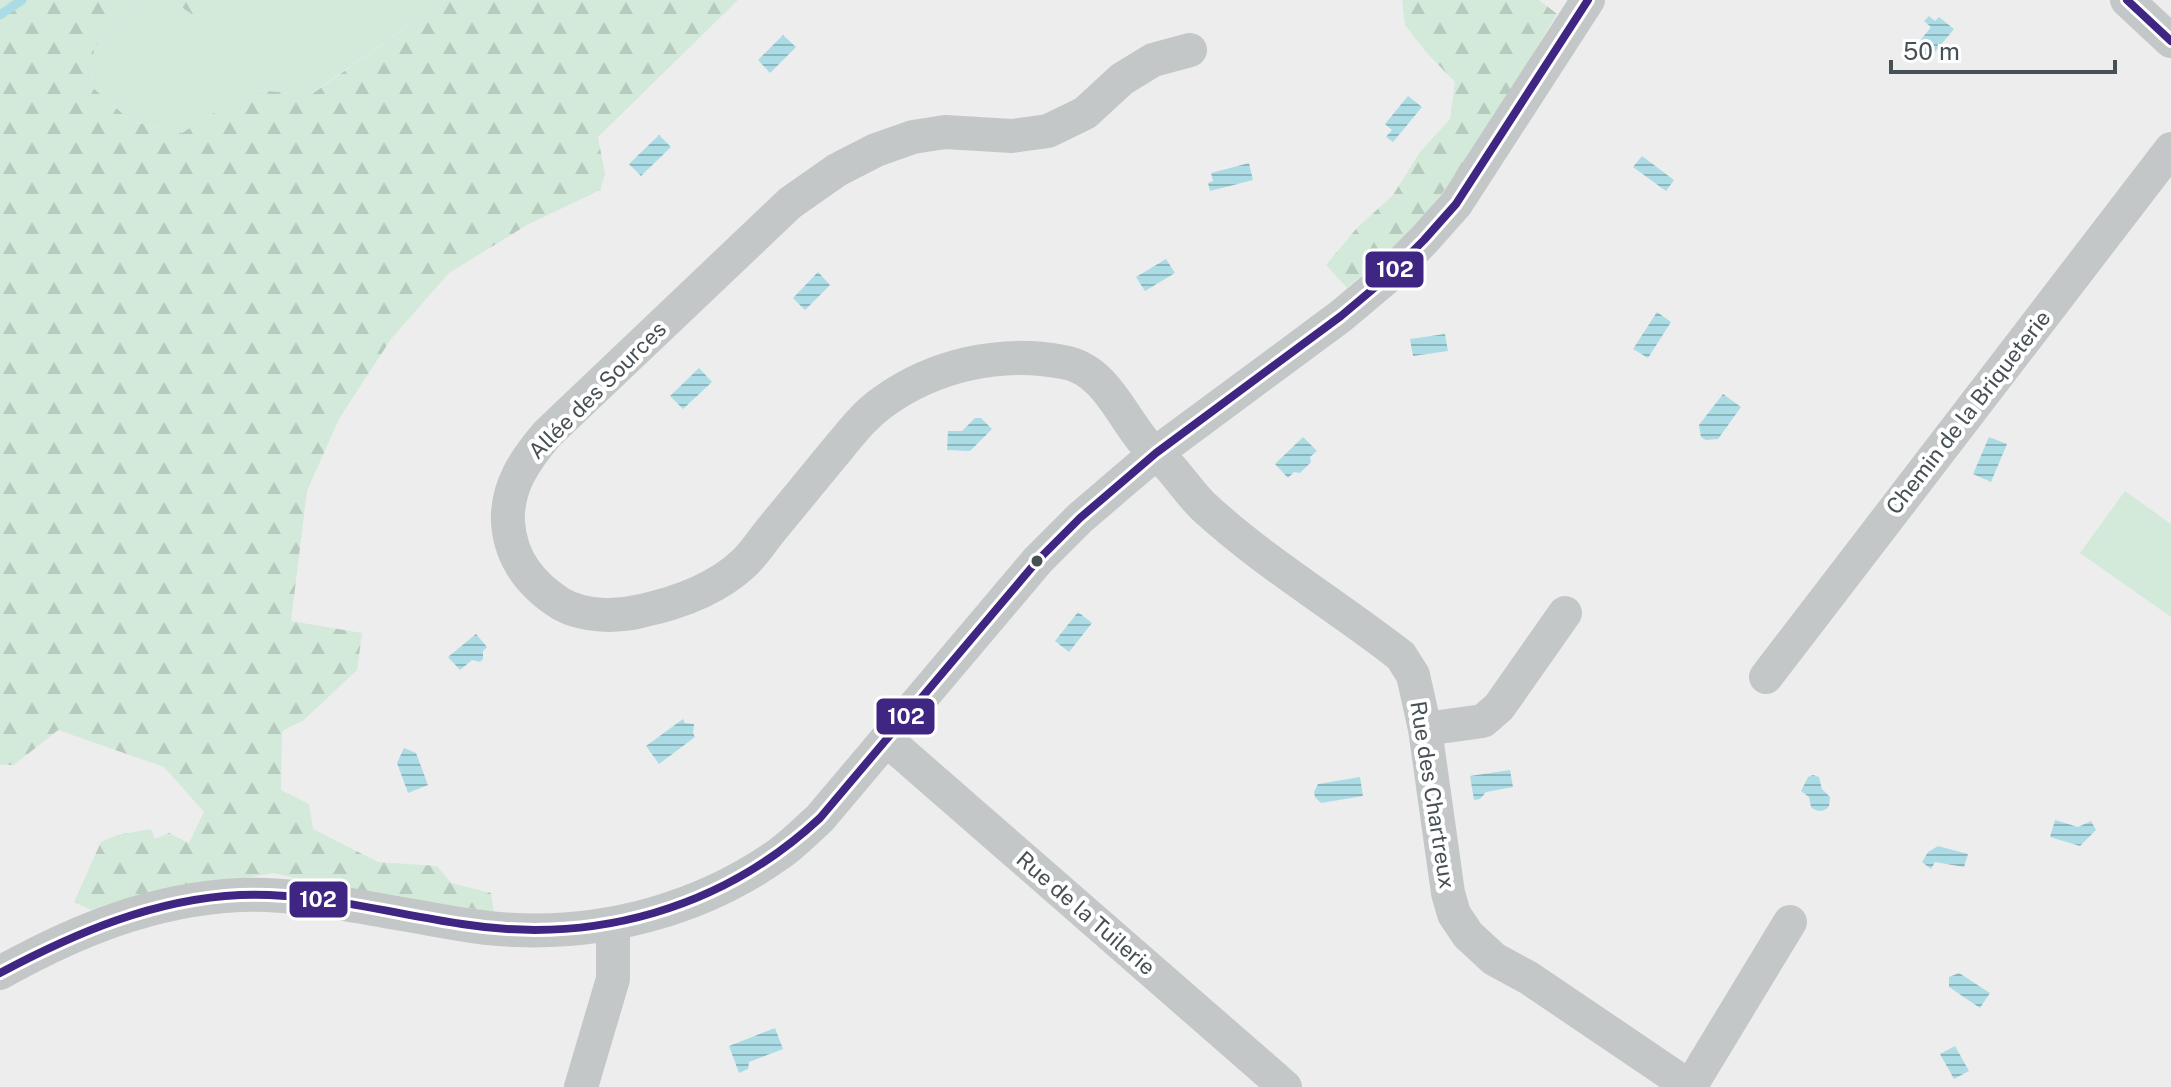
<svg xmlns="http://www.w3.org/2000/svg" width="2171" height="1087" font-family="'Public Sans',sans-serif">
<defs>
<pattern id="forest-firs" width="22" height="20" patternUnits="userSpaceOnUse" patternTransform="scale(2)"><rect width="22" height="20" fill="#d3eada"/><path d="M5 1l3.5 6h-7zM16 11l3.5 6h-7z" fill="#b6cabd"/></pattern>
<pattern id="water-rules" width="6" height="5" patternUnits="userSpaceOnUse" patternTransform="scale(2)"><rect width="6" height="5" fill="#abdce5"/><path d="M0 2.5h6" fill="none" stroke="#8db5bc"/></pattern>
</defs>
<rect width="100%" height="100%" fill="#ededed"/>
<path fill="#d3eada" d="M 141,0 L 171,0 L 196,17 L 223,0 L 445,0 L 311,94 L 250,90 L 182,133 L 131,121 L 92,87 L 94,47 Z
M 2125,491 L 2171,524 L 2171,617 L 2080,553 Z"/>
<path fill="url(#forest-firs)" d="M 0,0 L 141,0 L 94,47 L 92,87 L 131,121 L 182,133 L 250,90 L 312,94 L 445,0 L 738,0 L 598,137 L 605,174 L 600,190 L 527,225 L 449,273 L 391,339 L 339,419 L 307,491 L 291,621 L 362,633 L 357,670 L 304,720 L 282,731 L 281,790 L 309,804 L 313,829 L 378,862 L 437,866 L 451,883 L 491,893 L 494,912 L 339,888 L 273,873 L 208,885 L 97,913 L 74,902 L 101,842 L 117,835 L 151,829 L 155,839 L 169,833 L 189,843 L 204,812 L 164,767 L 58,730 L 14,765 L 0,765 Z
M 171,0 L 223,0 L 196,17 Z
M 1402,0 L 1539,0 L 1557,14 C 1516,80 1477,151 1428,211 C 1404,240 1375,264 1347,288 L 1326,265 L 1356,229 L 1393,195 L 1420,152 L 1450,119 L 1455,82 L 1426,52 L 1405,25 Z"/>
<path fill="url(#water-rules)" d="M 1929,16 L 1935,21 L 1939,17 L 1954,29 L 1929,59 L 1915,47 L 1931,27 L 1924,21 Z
M 783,35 L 796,47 L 770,73 L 758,60 Z
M 1408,96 L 1422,107 L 1393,142 L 1386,137 L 1392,130 L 1385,124 Z
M 659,135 L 671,147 L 641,176 L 629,164 Z
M 1642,156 L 1674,180 L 1666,191 L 1633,167 Z
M 1249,163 L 1253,180 L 1210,191 L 1208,183 L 1213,181 L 1211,173 Z
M 1166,259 L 1175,273 L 1145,291 L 1136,277 Z
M 818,272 L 830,285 L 805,310 L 793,298 Z
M 1657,312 L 1671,322 L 1648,358 L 1633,349 Z
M 1445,334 L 1448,351 L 1413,356 L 1410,339 Z
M 699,368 L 712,382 L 683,409 L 670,396 Z
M 1723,394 L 1741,407 L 1718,439 L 1706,440 L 1701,437 L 1699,425 Z
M 975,418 L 981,418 L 992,429 L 970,451 L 947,450 L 948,431 L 962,431 Z
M 1303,437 L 1317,451 L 1310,457 L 1311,462 L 1300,473 L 1294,472 L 1288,478 L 1275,464 Z
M 1989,437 L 2007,444 L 1991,482 L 1973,474 Z
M 1078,612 L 1092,623 L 1069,652 L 1055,641 Z
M 476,634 L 487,647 L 483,651 L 483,659 L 480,662 L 472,660 L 460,670 L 448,657 Z
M 683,719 L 685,723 L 694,724 L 693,733 L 695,737 L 659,764 L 646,746 Z
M 404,748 L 416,753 L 428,785 L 408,793 L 397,763 Z
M 1510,770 L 1513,787 L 1486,792 L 1480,799 L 1474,800 L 1470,776 Z
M 1813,775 L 1819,777 L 1822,789 L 1830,797 L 1829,806 C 1824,813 1817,812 1811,807 L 1809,797 L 1801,791 L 1808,777 Z
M 1360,777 L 1363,796 L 1321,803 L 1315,797 L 1314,792 L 1318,784 Z
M 2055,820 L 2078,827 L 2091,821 L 2096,830 L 2080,846 L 2050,837 Z
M 1938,846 L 1968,854 L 1964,867 L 1935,862 L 1931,869 L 1922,862 L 1928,852 Z
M 1959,973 L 1990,993 L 1980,1008 L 1949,987 L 1949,977 Z
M 775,1028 L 783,1049 L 749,1062 L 748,1069 L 739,1073 L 729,1046 Z
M 1955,1046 L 1969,1071 L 1954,1079 L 1940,1054 Z"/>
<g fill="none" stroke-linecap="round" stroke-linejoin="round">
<path stroke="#abdce5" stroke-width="9" d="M 0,15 L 22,0"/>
<path stroke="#c4c7c8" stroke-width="34" d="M 2127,0 L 2171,41
M 1190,50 L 1153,60 L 1122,79 L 1085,113 L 1048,131 L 1012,136 L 945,132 L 913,137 L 876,150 L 837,170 L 790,203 L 547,434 C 525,460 506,487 508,523 C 511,560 531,585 561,604 C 584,617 617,617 641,611 C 678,603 715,590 743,564 C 754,554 762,541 771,530 C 791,506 811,481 831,457 C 847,438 863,416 883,402 C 934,365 1001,350 1063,362 C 1105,369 1120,414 1145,443 C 1152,451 1161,457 1168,465 C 1181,479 1191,495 1205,508 C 1265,563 1337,606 1401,656 L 1413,675 L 1425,729 L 1448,893 L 1454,914 L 1468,935 L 1494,959 L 1529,978 L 1690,1087
M 1766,677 L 2171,149
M 1425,729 L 1483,721 L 1499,707 L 1565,613
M 887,740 L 1285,1087
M 0,973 C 75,931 153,899 240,895 C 294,893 348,905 402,914 C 439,920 478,929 516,930 C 608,934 703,908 779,854 C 793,844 807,830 820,818 L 1038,560 L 1080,518 L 1156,453 L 1341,316 L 1385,279 L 1424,240 L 1456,204 L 1588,0
M 581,1087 L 613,979 L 613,925
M 1690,1087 L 1790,922"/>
<g stroke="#fff" stroke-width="14">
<path id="bus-1" d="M 2127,0 L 2171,41
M 0,973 C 75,933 154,899 240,895 C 314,892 389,913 462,924 C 594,945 722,909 820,818 L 1038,560 L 1080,518 L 1156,453 L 1341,316 L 1385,279 L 1424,240 L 1456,204 L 1588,0"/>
</g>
<use href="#bus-1" stroke="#3f2682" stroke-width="8"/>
</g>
<circle fill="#465057" stroke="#fff" stroke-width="3" cx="1037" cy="561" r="7"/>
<g text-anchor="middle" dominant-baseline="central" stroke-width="8" stroke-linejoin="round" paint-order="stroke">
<g font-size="22" fill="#465057" stroke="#fff">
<text transform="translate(597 390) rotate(-45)">Allée des Sources</text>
<text transform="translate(1968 412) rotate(-52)">Chemin de la Briqueterie</text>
<text transform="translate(1433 795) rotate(81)">Rue des Chartreux</text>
<text transform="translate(1086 913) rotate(41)">Rue de la Tuilerie</text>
</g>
</g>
<g stroke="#fff" stroke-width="3">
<rect x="1364" y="250" width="61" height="39" rx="8" fill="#3f2682"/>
<rect x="875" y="697" width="61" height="39" rx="8" fill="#3f2682"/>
<rect x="288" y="880" width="61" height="39" rx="8" fill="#3f2682"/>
</g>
<g font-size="22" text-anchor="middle" font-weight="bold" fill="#fff">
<text x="1395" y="277">102</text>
<text x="906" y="724">102</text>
<text x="318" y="907">102</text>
</g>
<path d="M1891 60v12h224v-12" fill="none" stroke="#465057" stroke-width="4"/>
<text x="1903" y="60" font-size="24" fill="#465057" stroke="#ffffff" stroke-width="6" paint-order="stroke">50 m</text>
</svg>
